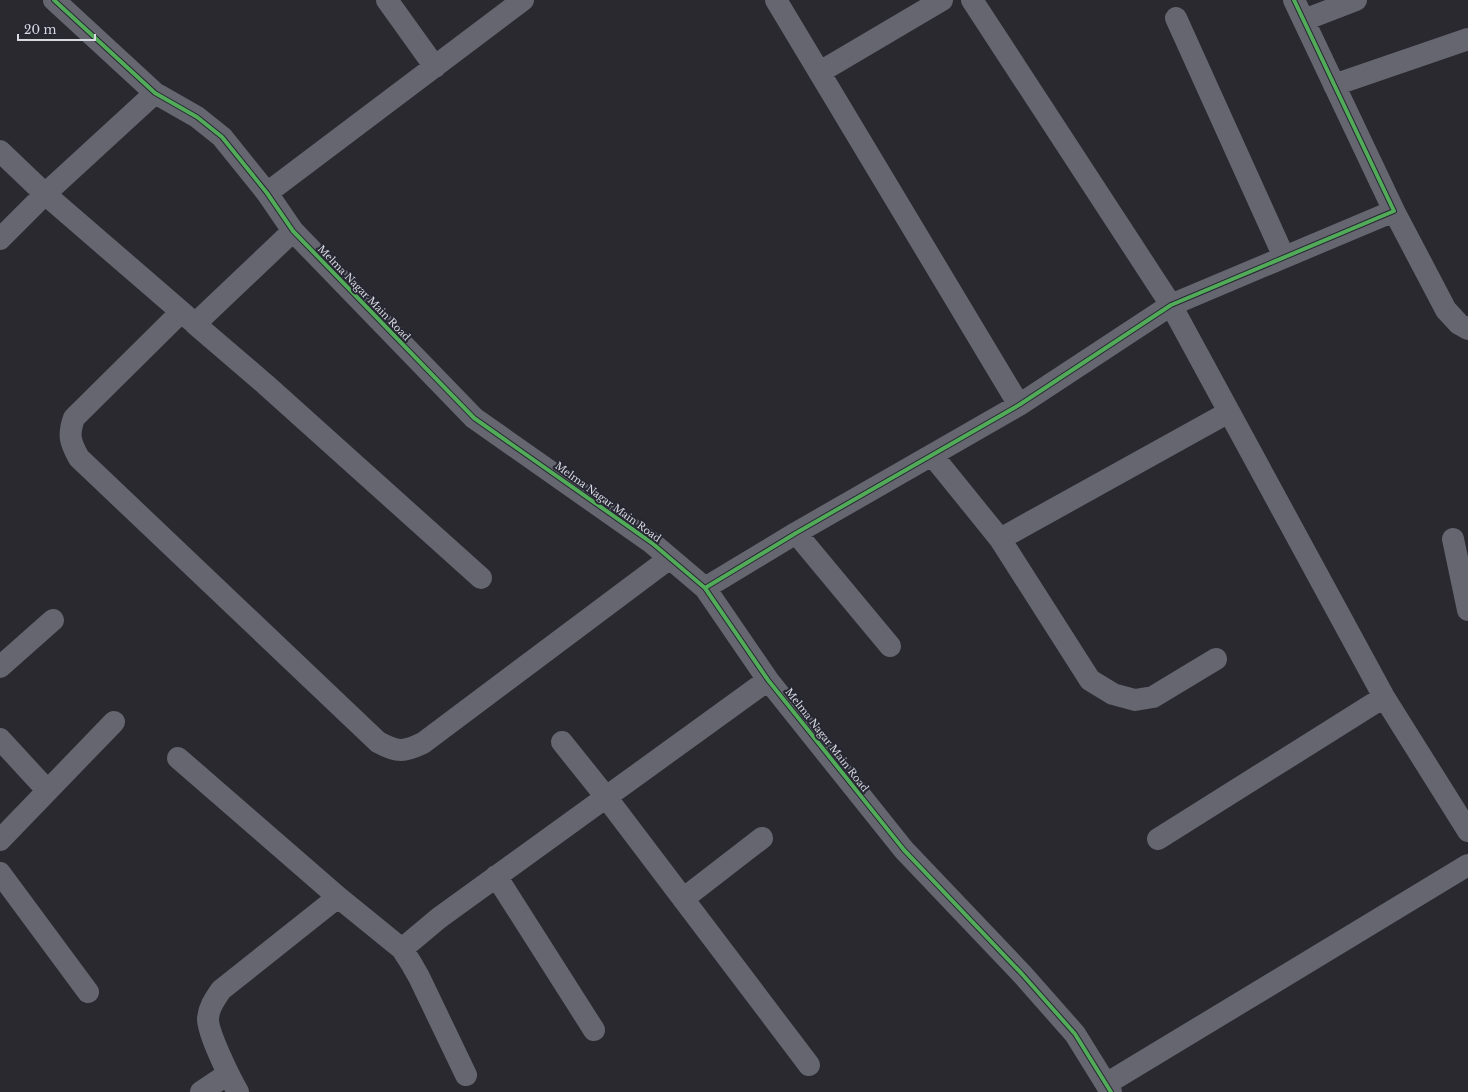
<svg xmlns="http://www.w3.org/2000/svg" width="1468" height="1092" font-family="'Libre Baskerville',serif">
<rect width="100%" height="100%" fill="#29292f"/>
<g fill="none" stroke-linecap="round" stroke-linejoin="round">
<path stroke="#656670" stroke-width="22" d="M 54,0 L 155,93 L 197,117 L 222,137 L 267,193 L 293,231 L 474,418 L 652,543 L 705,588 L 768,680 L 904,850 L 1022,974 L 1075,1034 L 1111,1092
M 387,0 L 435,67
M 776,0 L 1019,405
M 972,0 L 1171,305 L 1384,697 L 1468,831
M 1176,18 L 1284,257
M 1304,20 L 1356,0
M 820,72 L 942,0
M 1334,85 L 1468,39
M 0,151 L 45,194 L 192,321
M 267,193 L 523,0
M 1394,211 L 1446,310 L 1459,324 L 1468,329
M 293,231 L 195,324 L 265,384 L 481,578
M 0,239 L 45,194 L 155,93
M 181,312 L 74,418 C 68,435 70,442 79,458 L 378,742 C 398,753 404,752 423,743 L 670,558
M 932,455 L 1000,539 L 1090,680 L 1113,694 L 1135,700 L 1153,697 L 1216,659
M 796,533 L 890,646
M 1000,539 L 1229,412
M 1453,539 L 1468,610
M 705,588 L 796,533 L 1019,405 L 1171,305 L 1394,211 L 1294,0
M 0,667 L 53,620
M 0,739 L 47,790
M 562,742 L 606,797 L 809,1065
M 178,758 L 338,897 L 402,949 L 411,963 L 419,977 L 466,1075
M 1158,839 L 1384,697
M 0,840 L 114,722
M 0,873 L 88,992
M 496,876 L 594,1030
M 683,899 L 762,838
M 402,949 L 439,918 L 768,680
M 1106,1084 L 1468,865
M 201,1092 L 228,1074
M 238,1092 C 230,1078 207,1032 208,1018 C 209,1007 215,999 221,990 L 338,897"/>
<g stroke="#262732" stroke-width="6">
<path id="cycleway" d="M 54,0 L 155,93 L 197,117 L 222,137 L 267,193 L 293,231 L 474,418 L 652,543 L 705,588 L 768,680 L 904,850 L 1022,974 L 1075,1034 L 1111,1092
M 705,588 L 796,533 L 1019,405 L 1171,305 L 1394,211 L 1294,0"/>
</g>
<use href="#cycleway" stroke="#51ab58" stroke-width="4"/>
</g>
<g text-anchor="middle" dominant-baseline="central" stroke-width="4" stroke-linejoin="round" paint-order="stroke">
<g font-size="10" fill="#d8dae1" stroke="#262732">
<text transform="translate(364 293) rotate(46)">Melma Nagar Main Road</text>
<text transform="translate(608 502) rotate(36)">Melma Nagar Main Road</text>
<text transform="translate(827 740) rotate(52)">Melma Nagar Main Road</text>
</g>
</g>
<path d="M18 34v6h77v-6" fill="none" stroke="#d8dae1" stroke-width="2"/>
<text x="24" y="34" font-size="12" fill="#d8dae1" stroke="#262732" stroke-width="3" paint-order="stroke">20 m</text>
</svg>
